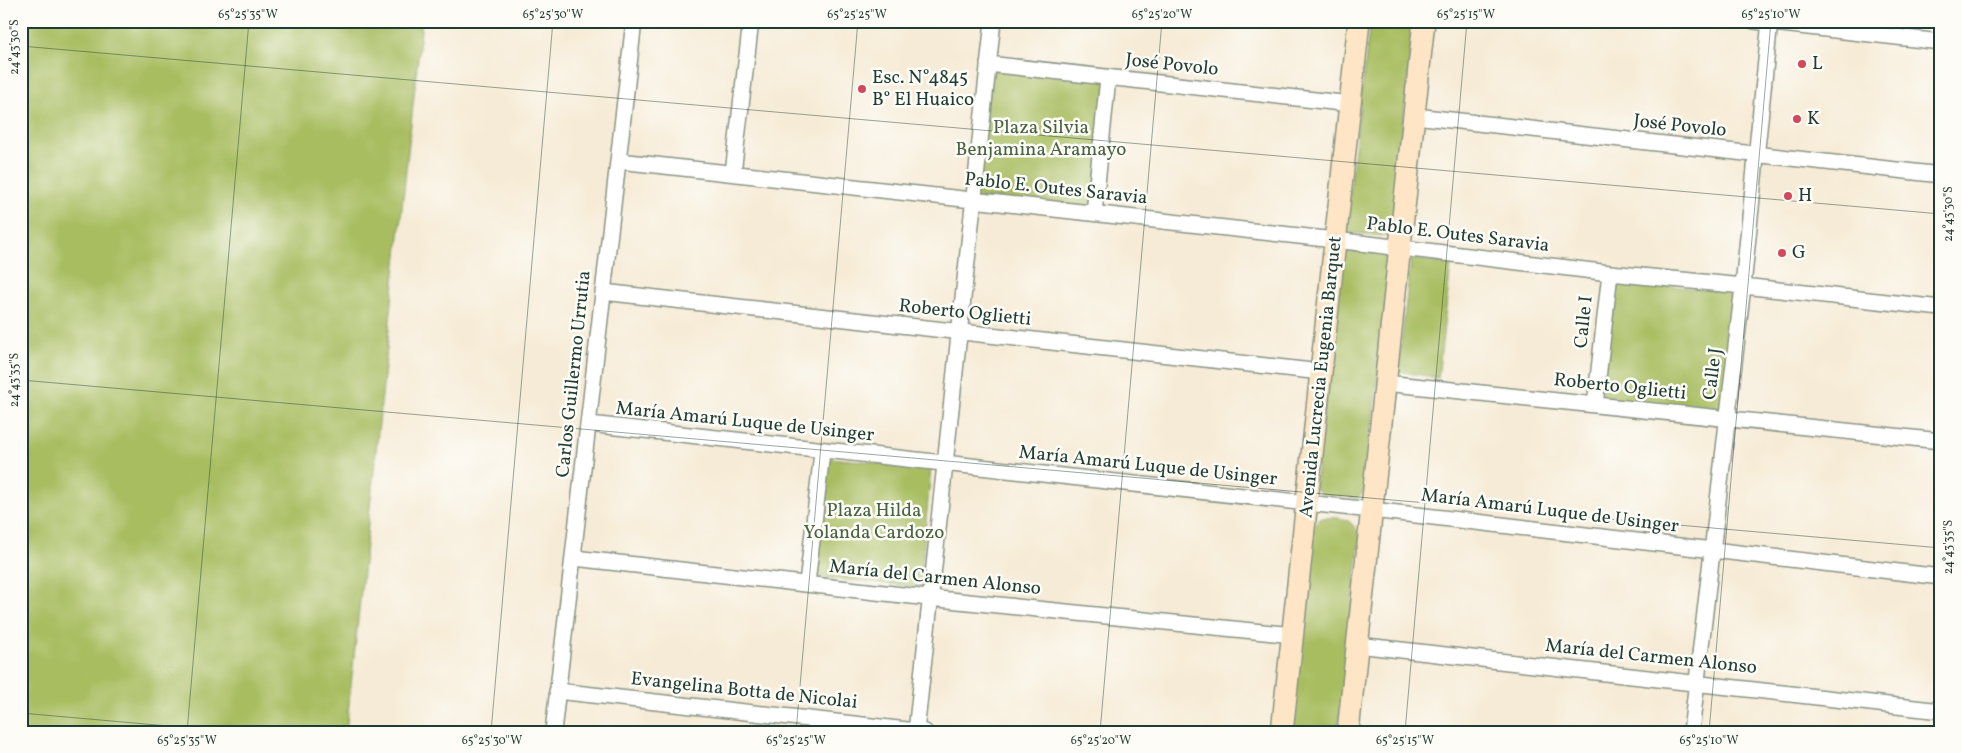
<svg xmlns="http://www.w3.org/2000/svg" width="1962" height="753" font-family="Vollkorn,serif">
<rect width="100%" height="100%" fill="#fdfcf7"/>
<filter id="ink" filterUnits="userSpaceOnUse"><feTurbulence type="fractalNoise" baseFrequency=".02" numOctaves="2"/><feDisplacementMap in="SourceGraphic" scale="10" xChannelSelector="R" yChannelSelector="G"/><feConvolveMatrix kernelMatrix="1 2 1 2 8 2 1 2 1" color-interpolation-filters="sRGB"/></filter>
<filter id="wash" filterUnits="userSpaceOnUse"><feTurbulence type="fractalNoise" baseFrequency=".0096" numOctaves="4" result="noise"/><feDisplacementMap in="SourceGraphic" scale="20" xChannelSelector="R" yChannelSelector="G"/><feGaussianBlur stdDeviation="1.12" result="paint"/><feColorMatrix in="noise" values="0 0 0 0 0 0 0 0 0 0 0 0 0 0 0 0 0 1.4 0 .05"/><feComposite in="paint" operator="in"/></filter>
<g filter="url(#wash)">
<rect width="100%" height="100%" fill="#f6ebd6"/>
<path fill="#a8bd61" stroke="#647d4a" d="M 21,21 L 422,21 L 346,732 L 21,732 Z
M 1370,21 L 1414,21 L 1391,237 L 1345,232 Z
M 988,64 L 1108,78 L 1094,213 L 973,200 Z
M 1347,251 L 1383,254 L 1391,266 L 1364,492 L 1357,498 L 1321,494 L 1315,487 L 1341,259 Z
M 1411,259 L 1451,264 L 1438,378 L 1398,371 Z
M 1615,280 L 1736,293 L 1723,412 L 1601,398 Z
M 828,458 L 931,467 L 920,587 L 817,577 Z
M 1320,518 C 1342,518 1350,515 1360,537 L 1338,732 L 1287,732 L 1309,530 Z"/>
</g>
<g filter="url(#ink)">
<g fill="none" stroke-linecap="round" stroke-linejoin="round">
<g stroke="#8a9485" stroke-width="18">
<path id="street" d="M 1754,21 L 1941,42
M 988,64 L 1351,104
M 1415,116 L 1941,175
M 619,161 L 1335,240 L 1610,273 L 1743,286 L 1941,308
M 733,173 L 751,21
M 1094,213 L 1108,78
M 603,292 L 1321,372
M 1385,383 L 1941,441
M 1595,405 L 1610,273
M 589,424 C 867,457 1146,485 1425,516 C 1597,536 1769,556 1941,577
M 574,558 L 929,598 L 1293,635
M 807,584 L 822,452
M 1357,645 L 1941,711
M 557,691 L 925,732
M 553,732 L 634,21
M 916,732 L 993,21
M 1691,732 L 1743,286 L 1770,21"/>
</g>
<g stroke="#8a9485" stroke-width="24">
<path id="secondary" d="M 1282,732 L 1359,21
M 1348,732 L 1424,21"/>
</g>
<use href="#street" stroke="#fff" stroke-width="15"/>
<use href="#secondary" stroke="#fde5c5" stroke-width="21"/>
</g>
</g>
<path fill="none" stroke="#1f3d34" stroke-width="1" stroke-opacity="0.45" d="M 21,46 L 1941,214M 21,380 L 1941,548M 21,713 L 236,732M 187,732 L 249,21M 491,732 L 553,21M 796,732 L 858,21M 1100,732 L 1162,21M 1405,732 L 1467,21M 1709,732 L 1771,21"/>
<g fill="#d1495b" stroke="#fdfcf7" stroke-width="2">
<circle cx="1802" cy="64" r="5"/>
<circle cx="862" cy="89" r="5"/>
<circle cx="1797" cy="119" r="5"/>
<circle cx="1788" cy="196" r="5"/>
<circle cx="1782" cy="253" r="5"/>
</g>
<g text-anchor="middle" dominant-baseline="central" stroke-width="5" stroke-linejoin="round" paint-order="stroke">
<g font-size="19" fill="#1f3d34" stroke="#fdfcf7" text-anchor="start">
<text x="1812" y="64">L</text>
<text x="872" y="78">Esc. N°4845<tspan x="872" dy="22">B° El Huaico</tspan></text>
<text x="1807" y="119">K</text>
<text x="1798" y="196">H</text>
<text x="1792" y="253">G</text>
</g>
<g font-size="19" fill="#1f3d34" stroke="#fdfcf7">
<text transform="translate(1172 65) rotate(6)">José Povolo</text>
<text transform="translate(1680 126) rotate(6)">José Povolo</text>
<text transform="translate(1056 189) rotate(6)">Pablo E. Outes Saravia</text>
<text transform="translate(1458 235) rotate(7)">Pablo E. Outes Saravia</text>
<text transform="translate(965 313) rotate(6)">Roberto Oglietti</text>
<text transform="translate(1584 322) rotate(-84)">Calle I</text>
<text transform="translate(574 374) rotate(-84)">Carlos Guillermo Urrutia</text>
<text transform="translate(1713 374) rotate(-83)">Calle J</text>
<text transform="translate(1321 377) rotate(-84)">Avenida Lucrecia Eugenia Barquet</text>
<text transform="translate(1620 387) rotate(6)">Roberto Oglietti</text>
<text transform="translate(745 422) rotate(6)">María Amarú Luque de Usinger</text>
<text transform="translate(1148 466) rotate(6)">María Amarú Luque de Usinger</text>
<text transform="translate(1550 511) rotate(7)">María Amarú Luque de Usinger</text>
<text transform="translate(935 578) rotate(6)">María del Carmen Alonso</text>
<text transform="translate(1651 657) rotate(6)">María del Carmen Alonso</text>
<text transform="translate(744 691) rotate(6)">Evangelina Botta de Nicolai</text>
</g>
<g font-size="19" fill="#486342" stroke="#fdfcf7">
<text x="1041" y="128">Plaza Silvia<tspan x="1041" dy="22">Benjamina Aramayo</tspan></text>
<text x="874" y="511">Plaza Hilda<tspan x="874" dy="22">Yolanda Cardozo</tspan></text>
</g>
</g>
<rect width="1962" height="753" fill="none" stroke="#fdfcf7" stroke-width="55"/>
<rect x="28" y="28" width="1906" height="698" fill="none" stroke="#1f3d34" stroke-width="2"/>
<g font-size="12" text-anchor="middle" fill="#1f3d34">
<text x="248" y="18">65°25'35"W</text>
<text x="553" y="18">65°25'30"W</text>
<text x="857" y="18">65°25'25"W</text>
<text x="1162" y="18">65°25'20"W</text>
<text x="1466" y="18">65°25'15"W</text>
<text x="1771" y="18">65°25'10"W</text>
<text transform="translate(14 47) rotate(-90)" y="4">24°43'30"S</text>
<text transform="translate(1948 214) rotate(-90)" y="4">24°43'30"S</text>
<text transform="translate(14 380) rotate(-90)" y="4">24°43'35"S</text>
<text transform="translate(1948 547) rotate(-90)" y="4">24°43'35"S</text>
<text x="187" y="744">65°25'35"W</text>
<text x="492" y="744">65°25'30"W</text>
<text x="796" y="744">65°25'25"W</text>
<text x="1101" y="744">65°25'20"W</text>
<text x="1405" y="744">65°25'15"W</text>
<text x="1709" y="744">65°25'10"W</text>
</g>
</svg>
